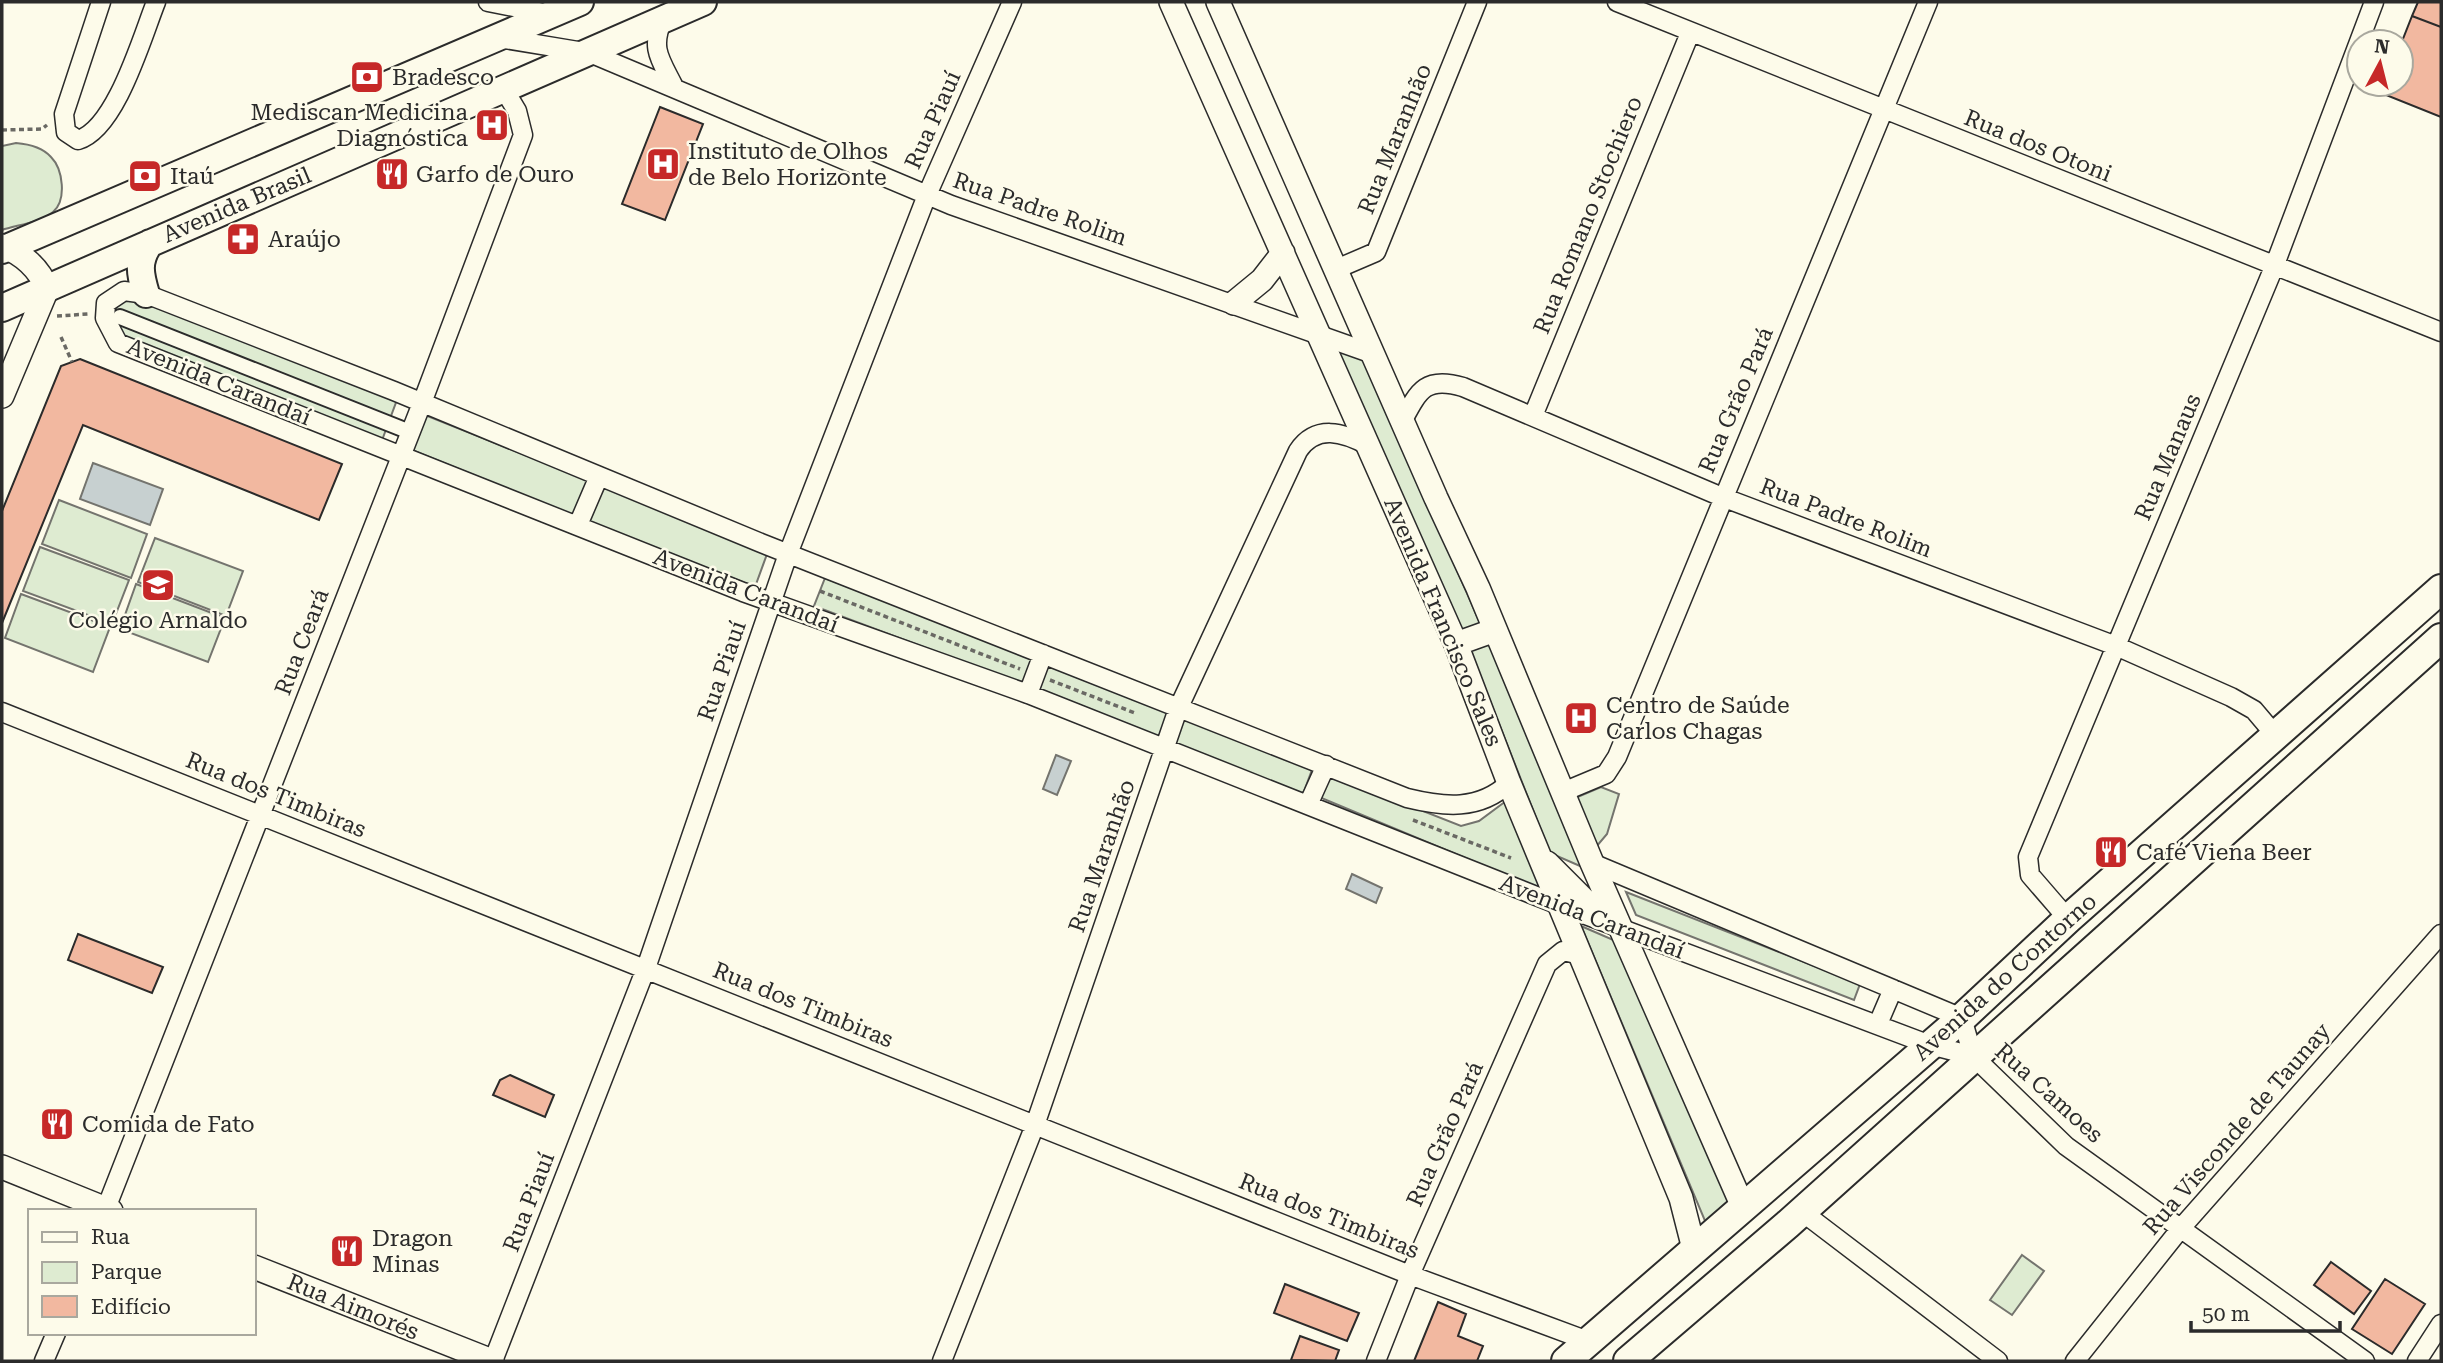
<svg xmlns="http://www.w3.org/2000/svg" width="2443" height="1363" font-family="'Roboto Serif',serif">
<rect width="100%" height="100%" fill="#fdfbea"/>
<path fill="#deebd1" stroke="#74746e" stroke-width="2" d="M 16,143 C 28,144 43,148 51,157 C 63,169 67,200 53,212 C 41,222 17,225 2,230 L 2,146 Z
M 127,298 L 145,300 L 398,397 L 381,443 L 121,338 L 113,317 L 117,306 Z
M 1334,348 L 1366,361 L 1559,805 L 1601,787 L 1619,794 L 1607,834 L 1580,866 L 1550,853 L 1471,653 Z
M 425,415 L 590,481 L 577,517 L 412,450 Z
M 602,485 L 767,554 L 755,587 L 587,521 Z
M 59,500 L 147,534 L 131,578 L 42,544 Z
M 155,538 L 243,571 L 226,616 L 138,582 Z
M 40,547 L 129,580 L 112,624 L 23,591 Z
M 825,578 L 1034,657 L 1022,684 L 814,606 Z
M 136,584 L 225,618 L 208,662 L 120,629 Z
M 21,594 L 110,627 L 93,672 L 5,638 Z
M 1046,663 L 1170,713 L 1162,739 L 1035,690 Z
M 1182,717 L 1313,767 L 1303,794 L 1172,745 Z
M 1329,774 L 1461,826 L 1479,821 L 1506,801 L 1542,890 L 1319,797 Z
M 1626,892 L 1860,984 L 1854,1000 L 1636,915 Z
M 1581,926 L 1618,942 L 1730,1205 L 1708,1228 Z
M 2022,1255 L 2044,1271 L 2012,1315 L 1990,1300 Z"/>
<path fill="#c7d0d0" stroke="#74746e" stroke-width="2" d="M 93,463 L 163,489 L 150,525 L 80,499 Z
M 1056,755 L 1071,761 L 1057,795 L 1043,789 Z
M 1352,874 L 1382,888 L 1376,903 L 1346,889 Z"/>
<path fill="#f2b8a0" stroke="#2b2b2b" stroke-width="2" d="M 2418,2 L 2441,2 L 2441,27 L 2412,16 Z
M 2412,16 L 2441,27 L 2441,117 L 2381,93 L 2385,84 L 2401,84 L 2401,44 Z
M 660,107 L 703,124 L 665,220 L 622,204 Z
M 80,359 L 342,464 L 319,520 L 83,425 L 2,623 L 2,511 L 61,366 Z
M 78,934 L 163,967 L 152,993 L 68,960 Z
M 510,1075 L 554,1095 L 545,1117 L 493,1095 L 500,1080 Z
M 2331,1262 L 2371,1291 L 2354,1314 L 2314,1285 Z
M 2385,1279 L 2425,1304 L 2392,1354 L 2352,1329 Z
M 1285,1284 L 1359,1313 L 1347,1341 L 1274,1313 Z
M 1438,1302 L 1466,1314 L 1458,1336 L 1483,1346 L 1477,1361 L 1414,1361 Z
M 1300,1336 L 1339,1350 L 1335,1361 L 1291,1360 Z"/>
<g fill="none" stroke-linecap="round" stroke-linejoin="round">
<g stroke="#2b2b2b" stroke-width="18">
<path id="pedestrian" d="M 120,317 L 410,432"/>
</g>
<g stroke="#2b2b2b" stroke-width="21">
<path id="minor" d="M 101,2 L 64,114 L 66,132 L 78,140 C 116,129 142,37 156,2
M 488,2 L 549,14
M 1617,2 L 2441,332
M 663,19 C 650,48 660,59 673,85
M 499,38 L 590,53 L 951,205 L 1373,354
M 1334,270 L 1376,252 L 1477,2
M 1533,416 L 1690,33
M 1403,420 C 1419,390 1426,376 1463,387 L 1722,497 L 2116,646 L 2231,697 L 2254,710 L 2276,736
M 578,525 L 599,476
M 1028,694 L 1043,654
M 2,712 L 1410,1275 L 1588,1341
M 1509,783 C 1479,811 1444,807 1407,798 L 761,543 L 394,391 L 146,294 L 124,291 L 106,303 L 105,318 L 118,343 L 743,592 L 1028,694 L 1559,905 L 1930,1045 L 1973,1056 L 2066,1146 L 2365,1361
M 1563,792 L 1606,774 L 1617,757 L 1928,2
M 1308,805 L 1326,765
M 1592,863 L 1962,1018 L 1973,1056
M 2068,919 L 2030,875 L 2028,857 L 2274,267 L 2374,2
M 1878,1024 L 1893,989
M 105,1211 L 422,403 L 523,135 L 517,111 L 505,91
M 1801,1211 L 1998,1361
M 44,1361 L 56,1333
M 493,1361 L 646,968 L 788,554 L 927,195 L 1012,2
M 942,1361 L 1035,1125 L 1178,709 L 1298,451 C 1316,424 1343,432 1369,446
M 1376,1361 L 1410,1275 L 1547,964 L 1563,951 L 1581,955
M 2075,1361 L 2181,1228 L 2441,934
M 2417,1361 L 2441,1324"/>
</g>
<g stroke="#2b2b2b" stroke-width="26">
<path id="tertiary" d="M 1171,2 L 1456,644 L 1509,783 L 1681,1198 L 1694,1249
M 1218,2 L 1436,498 L 1478,588 L 1592,863 L 1743,1207
M 2,246 C 22,253 40,269 47,289 L 2,396
M 1234,303 L 1262,280 L 1283,253
M 1456,644 L 1495,630
M 1547,863 L 1585,901 L 1619,926
M 2,1167 L 111,1211
M 254,1267 L 492,1361"/>
</g>
<g stroke="#2b2b2b" stroke-width="30">
<path id="secondary" d="M 2,250 L 580,2
M 146,294 C 140,274 137,261 150,243
M 2,308 L 703,2"/>
</g>
<g stroke="#2b2b2b" stroke-width="32">
<path id="primary" d="M 1566,1361 L 1962,1018 L 2068,919 L 2441,589
M 1628,1361 L 1788,1224 L 2441,638"/>
</g>
<path stroke="#6a6964" stroke-width="3.5" stroke-dasharray="5 3.5" stroke-linecap="butt" d="M 2,130 L 42,129 L 47,125
M 57,316 L 88,314
M 61,337 L 72,362
M 820,591 L 1020,669
M 1050,680 L 1135,713
M 1413,820 L 1511,858"/>
<use href="#pedestrian" stroke="#fdfbea" stroke-width="14"/>
<use href="#minor" stroke="#fdfbea" stroke-width="18"/>
<use href="#tertiary" stroke="#fdfbea" stroke-width="23"/>
<use href="#secondary" stroke="#fdfbea" stroke-width="26"/>
<use href="#primary" stroke="#fdfbea" stroke-width="28"/>
</g>
<defs>
<g id="bank-square" transform="scale(1.75)"><rect x="-9" y="-9" width="18" height="18" rx="4" fill="#c62828" stroke="#fdfbea"/><path d="M-6-4H6V4H-6ZM0-2.3a2.3 2.3 0 1 0 0 4.6a2.3 2.3 0 1 0 0-4.6Z" fill="#fff"/></g>
<g id="hospital-square" transform="scale(1.75)"><rect x="-9" y="-9" width="18" height="18" rx="4" fill="#c62828" stroke="#fdfbea"/><path d="M-5-5h3v3.5h4V-5h3V5h-3V1.5h-4V5h-3Z" fill="#fff"/></g>
<g id="restaurant-square" transform="scale(1.75)"><rect x="-9" y="-9" width="18" height="18" rx="4" fill="#c62828" stroke="#fdfbea"/><path d="M-5-6h1v4h1v-4h1v4h1v-4h1v5L-1.5 .5V6h-2V.5L-5-1ZM5-6V6H3V1.5H1.5Q1.5-4 5-6Z" fill="#fff"/></g>
<g id="pharmacy-square" transform="scale(1.75)"><rect x="-9" y="-9" width="18" height="18" rx="4" fill="#c62828" stroke="#fdfbea"/><path d="M-2-6h4v4h4v4h-4v4h-4v-4h-4v-4h4Z" fill="#fff"/></g>
<g id="school-square" transform="scale(1.75)"><rect x="-9" y="-9" width="18" height="18" rx="4" fill="#c62828" stroke="#fdfbea"/><path d="M0-5L7-2L0 1L-7-2ZM-4 1L0 2.5L4 1V4Q0 6-4 4Z" fill="#fff"/></g>
</defs>
<g fill-rule="evenodd">
<use href="#bank-square" x="367" y="77"/>
<use href="#hospital-square" x="492" y="125"/>
<use href="#hospital-square" x="663" y="164"/>
<use href="#restaurant-square" x="392" y="174"/>
<use href="#bank-square" x="145" y="176"/>
<use href="#pharmacy-square" x="243" y="239"/>
<use href="#school-square" x="158" y="585"/>
<use href="#hospital-square" x="1581" y="718"/>
<use href="#restaurant-square" x="2111" y="852"/>
<use href="#restaurant-square" x="57" y="1124"/>
<use href="#restaurant-square" x="347" y="1251"/>
</g>
<g text-anchor="middle" dominant-baseline="central" stroke-width="5" stroke-linejoin="round" paint-order="stroke">
<g font-size="23" fill="#2b2b2b" stroke="#fdfbea" text-anchor="start">
<text x="392" y="77">Bradesco</text>
<text x="468" y="112" text-anchor="end">Mediscan Medicina<tspan x="468" dy="26">Diagnóstica</tspan></text>
<text x="688" y="151">Instituto de Olhos<tspan x="688" dy="26">de Belo Horizonte</tspan></text>
<text x="416" y="174">Garfo de Ouro</text>
<text x="170" y="176">Itaú</text>
<text x="268" y="239">Araújo</text>
<text x="158" y="620" text-anchor="middle">Colégio Arnaldo</text>
<text x="1606" y="705">Centro de Saúde<tspan x="1606" dy="26">Carlos Chagas</tspan></text>
<text x="2136" y="852">Café Viena Beer</text>
<text x="82" y="1124">Comida de Fato</text>
<text x="372" y="1238">Dragon<tspan x="372" dy="26">Minas</tspan></text>
</g>
<g font-size="23" fill="#2b2b2b" stroke="#fdfbea">
<text transform="translate(933 120) rotate(-66)">Rua Piauí</text>
<text transform="translate(1395 139) rotate(-68)">Rua Maranhão</text>
<text transform="translate(2038 146) rotate(22)">Rua dos Otoni</text>
<text transform="translate(237 205) rotate(-23)">Avenida Brasil</text>
<text transform="translate(1040 209) rotate(19)">Rua Padre Rolim</text>
<text transform="translate(1588 215) rotate(-68)">Rua Romano Stochiero</text>
<text transform="translate(219 382) rotate(22)">Avenida Carandaí</text>
<text transform="translate(1736 400) rotate(-67)">Rua Grão Pará</text>
<text transform="translate(2168 457) rotate(-67)">Rua Manaus</text>
<text transform="translate(1846 518) rotate(21)">Rua Padre Rolim</text>
<text transform="translate(746 591) rotate(21)">Avenida Carandaí</text>
<text transform="translate(1443 622) rotate(67)">Avenida Francisco Sales</text>
<text transform="translate(302 642) rotate(-69)">Rua Ceará</text>
<text transform="translate(722 671) rotate(-71)">Rua Piauí</text>
<text transform="translate(276 795) rotate(22)">Rua dos Timbiras</text>
<text transform="translate(1102 856) rotate(-71)">Rua Maranhão</text>
<text transform="translate(1592 917) rotate(21)">Avenida Carandaí</text>
<text transform="translate(2005 977) rotate(-42)">Avenida do Contorno</text>
<text transform="translate(803 1005) rotate(22)">Rua dos Timbiras</text>
<text transform="translate(2049 1093) rotate(42)">Rua Camoes</text>
<text transform="translate(2237 1129) rotate(-49)">Rua Visconde de Taunay</text>
<text transform="translate(1445 1134) rotate(-66)">Rua Grão Pará</text>
<text transform="translate(529 1202) rotate(-69)">Rua Piauí</text>
<text transform="translate(1329 1216) rotate(22)">Rua dos Timbiras</text>
<text transform="translate(353 1307) rotate(22)">Rua Aimorés</text>
</g>
</g>
<rect width="2443" height="1363" fill="none" stroke="#2b2b2b" stroke-width="7"/>
<rect x="28" y="1209" width="228" height="126" fill="#fdfbea" stroke="#a9a89e" stroke-width="2"/>
<rect x="42" y="1232" width="35" height="10" fill="#fdfbea" stroke="#a9a89e" stroke-width="2"/>
<text x="91" y="1244" font-size="21" fill="#2b2b2b">Rua</text>
<rect x="42" y="1262" width="35" height="21" fill="#deebd1" stroke="#a9a89e" stroke-width="2"/>
<text x="91" y="1279" font-size="21" fill="#2b2b2b">Parque</text>
<rect x="42" y="1296" width="35" height="21" fill="#f2b8a0" stroke="#a9a89e" stroke-width="2"/>
<text x="91" y="1314" font-size="21" fill="#2b2b2b">Edifício</text>
<g transform="translate(2380 63) rotate(7)"><circle r="33" fill="#fdfbea" stroke="#a9a89e" stroke-width="2"/>
<path d="M0-5L12 26L0 18L-12 26Z" fill="#c62828"/>
<text y="-10" font-size="19" font-weight="bold" text-anchor="middle" fill="#2b2b2b">N</text>
</g>
<path d="M2191 1321v10h149v-10" fill="none" stroke="#2b2b2b" stroke-width="3.5"/>
<text x="2202" y="1321" font-size="21" fill="#2b2b2b" stroke="#fdfbea" stroke-width="5" paint-order="stroke">50 m</text>
</svg>
